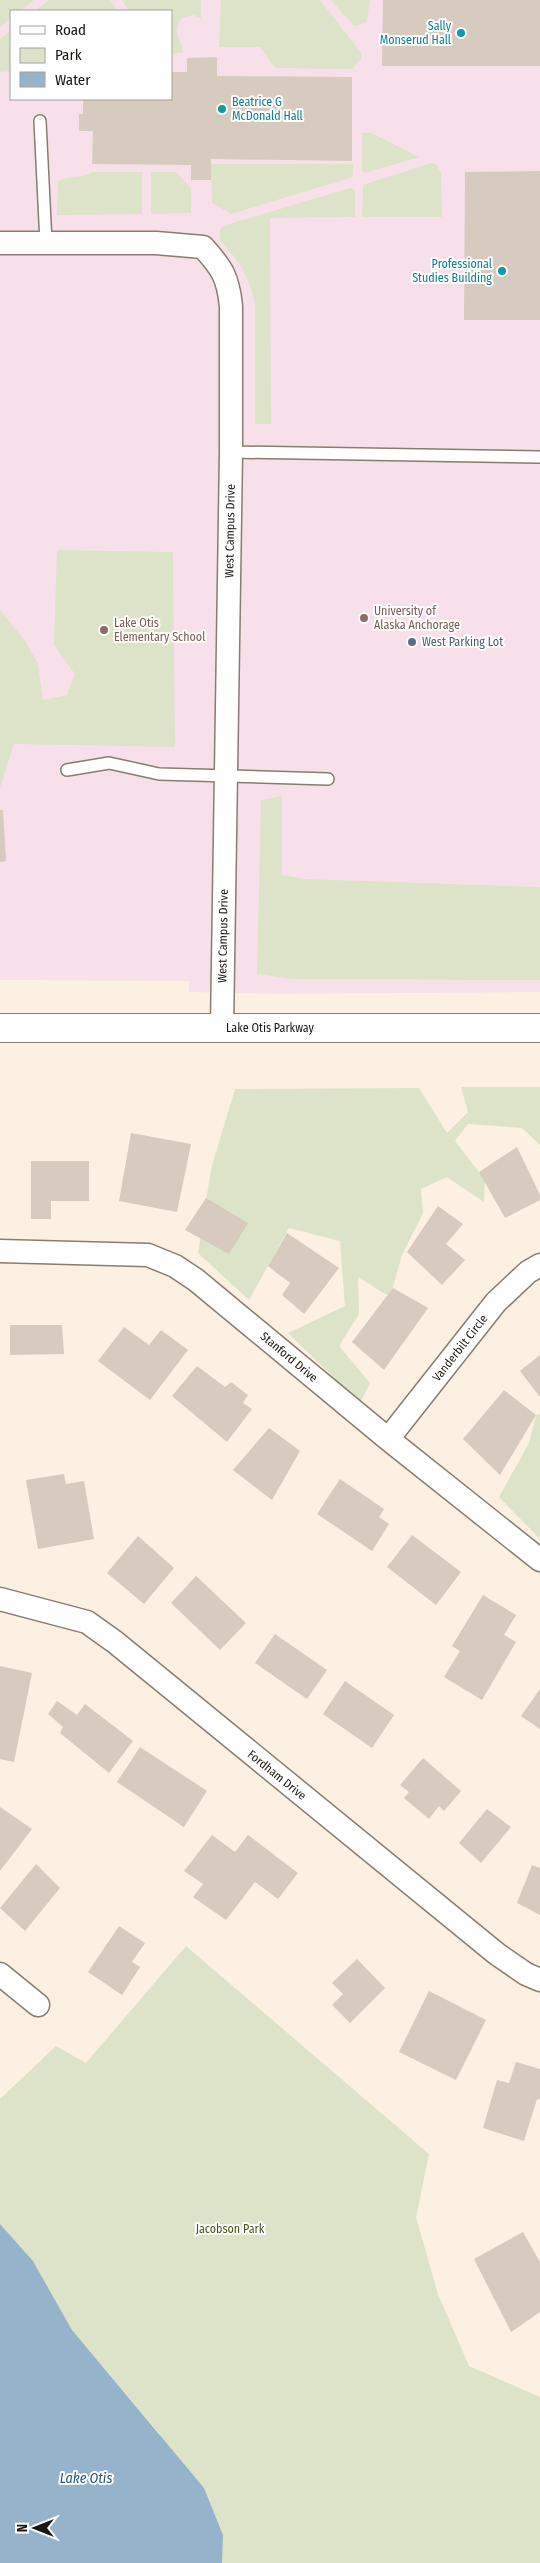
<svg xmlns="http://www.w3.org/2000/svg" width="540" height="2563" font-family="'Fira Sans Condensed',sans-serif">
<rect width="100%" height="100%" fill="#fbf0e2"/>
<path fill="#f8e0ea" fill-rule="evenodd" d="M 0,0 L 540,0 L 540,992 L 278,994 L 189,992 L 189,981 L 0,980 ZM 11,11 L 171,11 L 171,99 L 11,99 Z"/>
<path fill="#dce3c9" d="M 0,0 L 34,0 L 20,11 L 11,11 L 11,18 L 0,27 Z
M 49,0 L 110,0 L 118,11 L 35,11 Z
M 122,0 L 201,0 L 201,18 L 193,15 L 182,18 C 171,32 182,39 183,53 L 171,53 L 171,11 L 129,11 Z
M 221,0 L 320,0 L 361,53 L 361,59 L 352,69 L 275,68 L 260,47 L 219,47 Z
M 331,0 L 370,0 L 367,21 L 360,25 L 354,26 Z
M 11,30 L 11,71 L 0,72 L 0,39 Z
M 362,133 L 371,133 L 419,157 L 365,173 L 362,171 Z
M 431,163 L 436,164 L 441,173 L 442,217 L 362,217 L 363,185 Z
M 211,164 L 353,164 L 353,177 L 231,214 L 212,203 Z
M 92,172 L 142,172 L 142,214 L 57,215 L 58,182 C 69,174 81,180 92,172 Z
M 151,172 L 176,172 L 191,188 L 191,213 L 151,214 Z
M 350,188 L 355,190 L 355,217 L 270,218 L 271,424 L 255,424 L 255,305 C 250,277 239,260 220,241 L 220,229 L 226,225 Z
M 57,550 L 173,552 L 175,747 L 14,744 L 0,788 L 0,610 L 26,642 L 38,664 L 43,700 L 67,695 L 75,674 L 54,645 Z
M 282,796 L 282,875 L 305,879 L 540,887 L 540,980 L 292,979 L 257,974 L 261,800 Z
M 461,1087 L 540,1087 L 540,1145 L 522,1128 L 468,1124 L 455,1141 L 485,1180 L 484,1202 L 447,1177 L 421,1189 L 423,1213 L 402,1255 L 390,1297 L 358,1277 L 359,1314 L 339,1346 L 370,1383 L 360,1403 L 288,1333 L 345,1306 L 340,1241 L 289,1228 L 249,1300 L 198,1253 L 211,1169 L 235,1089 L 419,1088 L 447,1133 L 468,1112 Z
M 540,1414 L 540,1536 L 539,1538 L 499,1497 L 529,1443 L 536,1415 Z
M 186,1946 L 429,2154 L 416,2217 L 438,2294 L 469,2366 L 540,2397 L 540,2563 L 222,2563 L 222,2552 L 159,2433 L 72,2330 L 33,2261 L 0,2224 L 0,2099 L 56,2046 L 86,2063 Z"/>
<path fill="#95b3cb" d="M 0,2224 L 33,2261 L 72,2330 L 204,2488 L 223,2535 L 222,2563 L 0,2563 Z"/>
<path fill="#d7cabe" d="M 383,0 L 540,0 L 540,66 L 382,66 Z
M 217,57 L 217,76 L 352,77 L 352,161 L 211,159 L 211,180 L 191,180 L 191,165 L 92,164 L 93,131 L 79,131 L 79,114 L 83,114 L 83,99 L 171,99 L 171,72 L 187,72 L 187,58 Z
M 540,171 L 540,320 L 464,320 L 465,172 Z
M 0,810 L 3,810 L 6,861 L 0,862 Z
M 131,1133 L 191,1144 L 177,1212 L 119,1201 Z
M 517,1147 L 540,1195 L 540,1200 L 505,1218 L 479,1172 Z
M 31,1161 L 89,1161 L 89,1201 L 51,1201 L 51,1219 L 31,1219 Z
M 206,1198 L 248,1223 L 229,1254 L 185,1230 Z
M 438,1206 L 463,1224 L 446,1244 L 465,1260 L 442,1285 L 407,1252 Z
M 287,1233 L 339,1268 L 304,1314 L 282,1295 L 290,1283 L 268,1266 Z
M 393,1288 L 428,1308 L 384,1370 L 352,1342 Z
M 10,1325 L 62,1325 L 64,1354 L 10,1355 Z
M 124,1327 L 149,1345 L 161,1330 L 188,1350 L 150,1400 L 98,1361 Z
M 540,1355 L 540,1397 L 520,1371 Z
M 197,1366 L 225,1387 L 231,1382 L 248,1395 L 243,1403 L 252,1409 L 227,1442 L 172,1396 Z
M 504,1390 L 536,1415 L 500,1475 L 463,1439 Z
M 269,1428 L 300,1451 L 272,1500 L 233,1470 Z
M 64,1474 L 66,1484 L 84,1481 L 94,1539 L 38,1549 L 26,1480 Z
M 340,1479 L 384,1509 L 379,1517 L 389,1524 L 372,1551 L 317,1514 Z
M 412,1535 L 461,1572 L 436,1605 L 387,1567 Z
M 138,1536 L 174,1568 L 144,1604 L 107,1573 Z
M 196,1576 L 246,1623 L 220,1650 L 171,1603 Z
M 483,1595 L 516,1615 L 504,1635 L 516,1642 L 482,1700 L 444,1677 L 460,1651 L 452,1646 Z
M 275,1634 L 327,1670 L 307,1699 L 255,1663 Z
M 0,1666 L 32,1673 L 14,1762 L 0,1759 Z
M 345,1681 L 394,1715 L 372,1748 L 323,1714 Z
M 540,1689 L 540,1729 L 521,1716 Z
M 57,1701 L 77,1715 L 85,1704 L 133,1741 L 109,1773 L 60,1733 L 63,1727 L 48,1714 Z
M 140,1747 L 207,1791 L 184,1827 L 117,1782 Z
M 423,1758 L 461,1791 L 444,1811 L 439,1806 L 429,1819 L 404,1798 L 409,1792 L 400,1785 Z
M 0,1807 L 32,1829 L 0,1871 Z
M 487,1809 L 511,1827 L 481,1863 L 459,1843 Z
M 212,1835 L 235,1852 L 248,1835 L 298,1873 L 278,1899 L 255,1882 L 226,1920 L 193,1897 L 203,1884 L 184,1871 Z
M 36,1864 L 60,1888 L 25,1931 L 0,1908 Z
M 532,1865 L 540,1868 L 540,1915 L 517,1903 Z
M 119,1926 L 145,1943 L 132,1962 L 140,1967 L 122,1995 L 88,1972 Z
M 357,1959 L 385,1988 L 350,2023 L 332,2005 L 343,1994 L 332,1983 Z
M 429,1991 L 486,2020 L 456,2080 L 399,2052 Z
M 516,2062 L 540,2069 L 540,2100 L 537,2099 L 524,2141 L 483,2128 L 497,2080 L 509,2083 Z
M 523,2232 L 540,2262 L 540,2312 L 511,2332 L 474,2259 Z"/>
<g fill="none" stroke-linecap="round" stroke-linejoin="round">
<g stroke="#877d70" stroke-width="14">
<path id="lane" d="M 40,121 L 46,243
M 231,452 L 540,457
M 67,770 L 109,763 L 159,774 L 328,779"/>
</g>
<g stroke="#877d70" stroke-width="25">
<path id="street" d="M 0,243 L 156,243 L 203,247 C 222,268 228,277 231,306 L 231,452 L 222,1028
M 0,1251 L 148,1255 L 175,1266 L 196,1280 L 388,1439 L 540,1560
M 388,1439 L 496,1302 L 528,1272 L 540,1265
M 0,1599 L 87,1622 L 115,1642 L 497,1954 L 526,1974 L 540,1980
M 0,1974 L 38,2005"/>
</g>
<g stroke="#877d70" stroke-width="30">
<path id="secondary" d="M 0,1028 L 540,1028"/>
</g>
<use href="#lane" stroke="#fff" stroke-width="11"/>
<use href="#street" stroke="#fff" stroke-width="22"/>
<use href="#secondary" stroke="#fff" stroke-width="28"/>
</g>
<g fill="#0f9aa8" stroke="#fff" stroke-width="2">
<circle cx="461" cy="33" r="5"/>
<circle cx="222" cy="109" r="5"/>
<circle cx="502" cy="271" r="5"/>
</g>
<g fill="#8d6e63" stroke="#fff" stroke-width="2">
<circle cx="364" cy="618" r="5"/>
<circle cx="104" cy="630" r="5"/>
</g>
<circle fill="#5c6f8a" stroke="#fff" stroke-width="2" cx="412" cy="642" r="5"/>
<g text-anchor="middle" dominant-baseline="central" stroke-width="4" stroke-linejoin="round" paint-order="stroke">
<g font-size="12" fill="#0d838f" stroke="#fff" text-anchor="end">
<text x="451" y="26">Sally<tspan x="451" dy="14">Monserud Hall</tspan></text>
<text x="232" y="102" text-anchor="start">Beatrice G<tspan x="232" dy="14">McDonald Hall</tspan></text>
<text x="492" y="264">Professional<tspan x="492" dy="14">Studies Building</tspan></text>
</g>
<g font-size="12" fill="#1b1712" stroke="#fff">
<text transform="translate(230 531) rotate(-89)">West Campus Drive</text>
<text transform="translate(223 936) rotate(-89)">West Campus Drive</text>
<text x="270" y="1028">Lake Otis Parkway</text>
<text transform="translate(460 1348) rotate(-52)">Vanderbilt Circle</text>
<text transform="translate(289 1357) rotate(40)">Stanford Drive</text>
<text transform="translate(277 1775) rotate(39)">Fordham Drive</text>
</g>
<g font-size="12" fill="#785e54" stroke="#fff" text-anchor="start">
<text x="374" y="611">University of<tspan x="374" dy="14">Alaska Anchorage</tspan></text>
<text x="114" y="623">Lake Otis<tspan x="114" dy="14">Elementary School</tspan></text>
</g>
<g font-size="12" fill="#4e5e75" stroke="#fff" text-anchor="start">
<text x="422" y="642">West Parking Lot</text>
</g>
<g font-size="12" fill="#48531d" stroke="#fff">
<text x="230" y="2229">Jacobson Park</text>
</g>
<g font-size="14" font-style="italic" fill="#27577b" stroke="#fff">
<text x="86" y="2478">Lake Otis</text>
</g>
</g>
<rect x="10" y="10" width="162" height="90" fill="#ffffff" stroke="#a4a2a0"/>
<rect x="20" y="26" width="25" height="8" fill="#ffffff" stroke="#a4a2a0"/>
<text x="55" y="35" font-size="15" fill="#1b1712">Road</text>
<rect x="20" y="48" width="25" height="15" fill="#dce3c9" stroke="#a4a2a0"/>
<text x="55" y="60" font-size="15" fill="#1b1712">Park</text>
<rect x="20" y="72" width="25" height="15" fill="#95b3cb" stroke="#a4a2a0"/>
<text x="55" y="85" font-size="15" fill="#1b1712">Water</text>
<g transform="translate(35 2528) rotate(270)" stroke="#ffffff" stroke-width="4" paint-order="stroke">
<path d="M0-4L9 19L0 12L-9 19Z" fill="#1b1712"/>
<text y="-8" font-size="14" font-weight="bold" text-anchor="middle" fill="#1b1712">N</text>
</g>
</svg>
